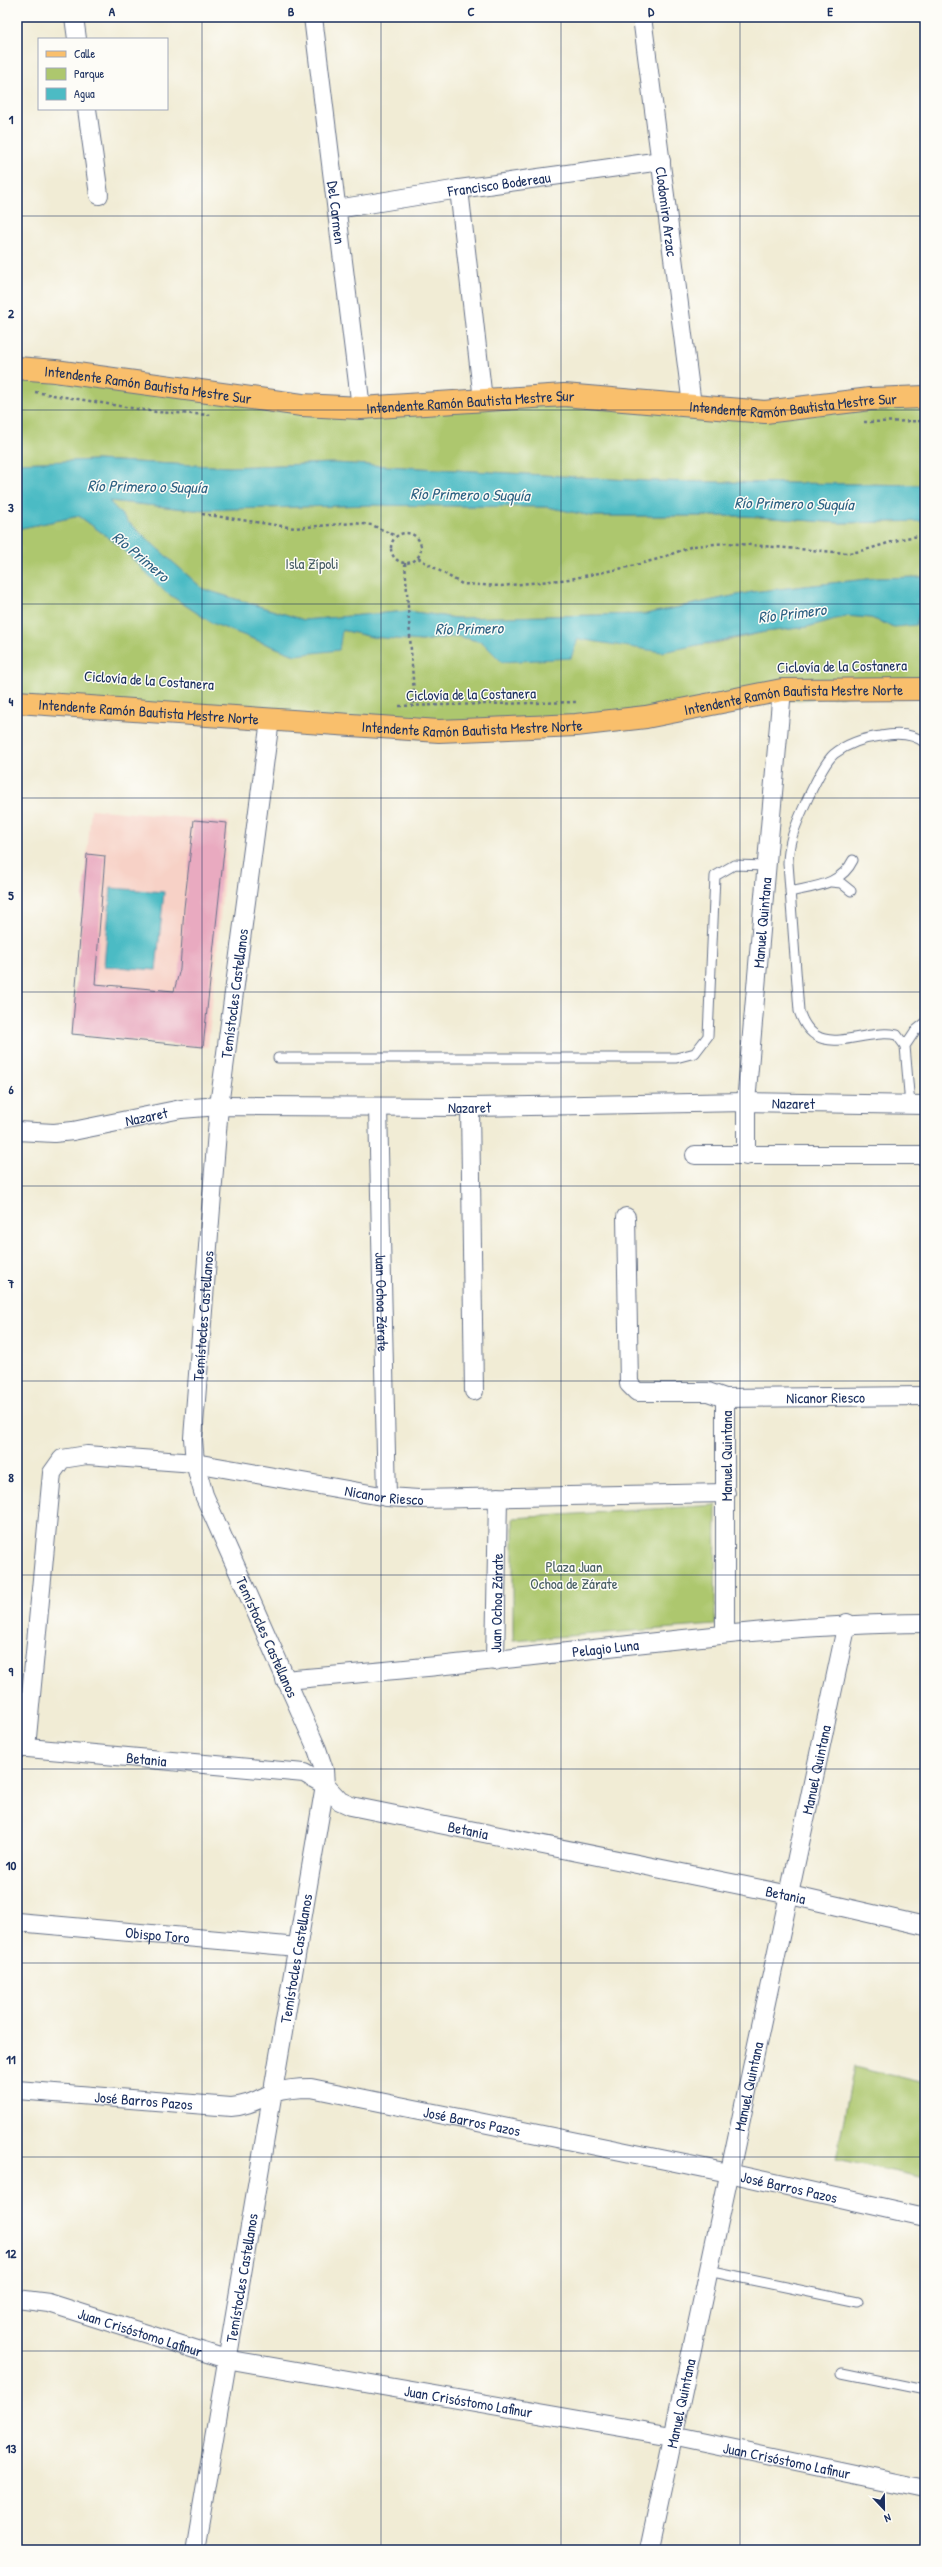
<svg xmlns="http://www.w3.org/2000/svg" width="942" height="2567" font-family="'Patrick Hand',sans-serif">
<rect width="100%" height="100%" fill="#fdfcf7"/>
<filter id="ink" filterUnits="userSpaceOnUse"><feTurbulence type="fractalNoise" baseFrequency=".025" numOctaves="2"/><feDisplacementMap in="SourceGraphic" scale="8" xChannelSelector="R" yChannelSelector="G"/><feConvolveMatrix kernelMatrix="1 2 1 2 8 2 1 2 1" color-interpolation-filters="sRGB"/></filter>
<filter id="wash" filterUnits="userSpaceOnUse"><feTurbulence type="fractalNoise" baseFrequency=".012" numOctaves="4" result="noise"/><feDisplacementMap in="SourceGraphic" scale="16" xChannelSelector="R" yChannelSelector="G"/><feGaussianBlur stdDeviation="0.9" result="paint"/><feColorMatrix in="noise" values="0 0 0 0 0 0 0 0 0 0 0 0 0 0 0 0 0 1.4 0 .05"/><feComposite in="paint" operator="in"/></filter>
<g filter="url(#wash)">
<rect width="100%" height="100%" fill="#f1ecd5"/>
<path fill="#f7d1c6" d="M 91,809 L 229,822 L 208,1047 L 72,1034 Z"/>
<path fill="#adc76e" stroke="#647b66" d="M 17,368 L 153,386 L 413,404 L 692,405 L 925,397 L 925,485 L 646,481 L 334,463 L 230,467 L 96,460 L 17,463 Z
M 109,501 L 195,510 L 369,505 L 547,507 L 592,516 L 746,516 L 840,523 L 925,521 L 925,577 L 876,578 L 752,592 L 646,614 L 456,618 L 408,611 L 304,620 L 203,589 L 128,522 Z
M 79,516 L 120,546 L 164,591 L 212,623 L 295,655 L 342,630 L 372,637 L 422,641 L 457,636 L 482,642 L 502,662 L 577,639 L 711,644 L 765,632 L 807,627 L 846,616 L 871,618 L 894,627 L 925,607 L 925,689 L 439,731 L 17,702 L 17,529 Z
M 716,1505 L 715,1625 L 513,1640 L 513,1518 Z
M 854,2066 L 925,2083 L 925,2178 L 836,2159 Z"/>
<path fill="#4cbbc4" stroke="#347591" d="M 96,460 L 230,467 L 334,463 L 646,481 L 925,485 L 925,521 L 840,523 L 746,516 L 592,516 L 547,507 L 369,505 L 195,510 L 109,501 L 128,522 L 203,589 L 304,620 L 408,611 L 456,618 L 646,614 L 752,592 L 876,578 L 925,577 L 925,607 L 921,608 L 916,625 L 894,627 L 871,618 L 846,616 L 807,627 L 765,632 L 662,652 L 578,639 L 571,658 L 502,662 L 482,642 L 457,636 L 422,641 L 372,637 L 342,630 L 339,650 L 295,655 L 212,623 L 164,591 L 120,546 L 79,516 L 17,529 L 17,463 Z
M 111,888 L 164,892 L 156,970 L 104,966 Z"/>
<g id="blocks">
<path fill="#e9aac0" d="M 194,820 L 227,823 L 203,1047 L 72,1034 L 87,854 L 105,856 L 95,984 L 174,991 L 180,969 L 184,908 Z"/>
</g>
</g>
<g filter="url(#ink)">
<use href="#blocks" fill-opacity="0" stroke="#667188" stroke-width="1"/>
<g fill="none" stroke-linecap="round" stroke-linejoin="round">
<g stroke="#667188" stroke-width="11">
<path id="service" d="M 831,882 L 841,883 L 851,891
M 790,892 C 815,886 841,885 853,860
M 905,1046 L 915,1031 L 925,1023
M 278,1058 L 676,1058 L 695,1053 L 708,1036 L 715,876 L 734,865 L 767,866
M 910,1105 L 905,1046 L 897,1035 C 860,1027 817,1064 799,1011 L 788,863 C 788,857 789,851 790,845 C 793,828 821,765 834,754 C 848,743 864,738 881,736 C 897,733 913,733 925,743
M 708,2271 L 858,2302
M 842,2373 L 925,2390"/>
</g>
<g stroke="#667188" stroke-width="20">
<g id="minor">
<path d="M 74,17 L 77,39"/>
<path id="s1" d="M 313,17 L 361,408"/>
<path id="s2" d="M 642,17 L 692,405"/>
<path d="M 87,109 L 99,195"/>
<path d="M 459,189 L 483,400"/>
<path id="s3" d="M 337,209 L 459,189 L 661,161"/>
<path id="s4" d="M 378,1107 L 387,1497"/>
<path d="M 470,1107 L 474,1391"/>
<path id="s5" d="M 17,1131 L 54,1133 L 73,1131 L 181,1109 L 219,1106 L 470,1107 L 746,1102 L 925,1105"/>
<path d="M 695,1155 L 925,1155"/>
<path id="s6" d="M 746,1156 L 746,1102 L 782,690"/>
<path id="s7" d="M 626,1217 L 629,1384 L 637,1392 L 708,1392 L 725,1398 L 925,1396"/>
<path d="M 725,1634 L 725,1398"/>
<path id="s8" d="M 495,1661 L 498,1497"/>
<path id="s9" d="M 285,1680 C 365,1673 444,1666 523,1657 C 657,1642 790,1624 925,1623"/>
<path id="s10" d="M 17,1747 L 304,1773 L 325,1785 L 340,1801 L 351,1806 L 790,1895 L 925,1926"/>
<path id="s11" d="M 26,1748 L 52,1473 L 62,1459 L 87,1455 L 195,1463 L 387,1497 L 419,1499 L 726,1493"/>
<path id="s12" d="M 17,1922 L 298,1947"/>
<path id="s13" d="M 17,2090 L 231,2107 C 248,2106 258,2099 273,2093 C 285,2089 298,2088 311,2088 L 729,2173 L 925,2217"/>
<path id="s14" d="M 17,2299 L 49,2303 L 226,2359 L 672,2436 L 925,2489"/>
<path id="s15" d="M 195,2550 L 325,1785 L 324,1770 L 317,1749 L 204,1495 L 195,1463 L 193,1438 L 219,1106 L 270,720"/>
<path id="s16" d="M 649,2550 L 847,1623"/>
</g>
</g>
<g stroke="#667188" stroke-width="24">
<g id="primary">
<path id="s17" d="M 17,368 L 55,371 L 302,405 L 361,408 L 564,395 L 765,412 L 870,399 L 925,397"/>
<path id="s18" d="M 17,702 L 439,731 L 576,725 L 646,717 L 782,690 L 925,689"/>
</g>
</g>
<path stroke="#667188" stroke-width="2.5" stroke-dasharray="3 3" stroke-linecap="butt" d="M 35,392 L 156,412 L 213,415
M 864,422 L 925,421
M 202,514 L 295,528 L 354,523 L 372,525 L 396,536
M391 548a15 15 0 1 1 30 0a15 15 0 1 1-30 0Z
M 418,558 L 462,584 L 501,586 L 570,579 L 628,567 L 658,559 L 693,546 L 727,543 L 847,553 C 874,551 897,536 925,536
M 405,563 L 414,694 L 413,707
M 399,706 L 578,702"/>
<use href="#service" stroke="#fff" stroke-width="9"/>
<use href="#minor" stroke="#fff" stroke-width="18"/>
<use href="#primary" stroke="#f9bf6c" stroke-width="22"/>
</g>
</g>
<path fill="none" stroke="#1b2f5e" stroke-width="1" stroke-opacity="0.55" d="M 202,17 L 202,2550M 381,17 L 381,2550M 561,17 L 561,2550M 740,17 L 740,2550M 17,216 L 925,216M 17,410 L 925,410M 17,604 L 925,604M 17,798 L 925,798M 17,992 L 925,992M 17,1186 L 925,1186M 17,1381 L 925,1381M 17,1575 L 925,1575M 17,1769 L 925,1769M 17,1963 L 925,1963M 17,2157 L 925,2157M 17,2351 L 925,2351"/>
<g text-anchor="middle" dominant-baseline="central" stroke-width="3" stroke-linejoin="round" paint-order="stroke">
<g font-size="15" fill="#1b2f5e" stroke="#fdfcf7">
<text stroke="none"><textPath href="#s3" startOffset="164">Francisco Bodereau</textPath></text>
<text stroke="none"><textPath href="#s2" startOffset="196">Clodomiro Arzac</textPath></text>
<text stroke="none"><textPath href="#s1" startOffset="197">Del Carmen</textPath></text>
<text stroke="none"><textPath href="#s17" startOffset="132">Intendente Ramón Bautista Mestre Sur</textPath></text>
<text stroke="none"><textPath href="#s17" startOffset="780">Intendente Ramón Bautista Mestre Sur</textPath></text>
<text stroke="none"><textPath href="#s17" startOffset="456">Intendente Ramón Bautista Mestre Sur</textPath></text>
<text transform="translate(842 666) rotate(-1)">Ciclovía de la Costanera</text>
<text transform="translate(149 680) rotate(4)">Ciclovía de la Costanera</text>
<text transform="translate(471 694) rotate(-1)">Ciclovía de la Costanera</text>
<text stroke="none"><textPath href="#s18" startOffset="780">Intendente Ramón Bautista Mestre Norte</textPath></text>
<text stroke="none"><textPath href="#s18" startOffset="132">Intendente Ramón Bautista Mestre Norte</textPath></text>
<text stroke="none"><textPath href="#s18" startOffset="456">Intendente Ramón Bautista Mestre Norte</textPath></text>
<text stroke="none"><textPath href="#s6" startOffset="234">Manuel Quintana</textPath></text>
<text stroke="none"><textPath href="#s15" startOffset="1596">Temístocles Castellanos</textPath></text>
<text stroke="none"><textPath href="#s5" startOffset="779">Nazaret</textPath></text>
<text stroke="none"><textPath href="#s5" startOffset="455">Nazaret</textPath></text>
<text stroke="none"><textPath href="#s5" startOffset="131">Nazaret</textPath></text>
<text stroke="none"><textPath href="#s4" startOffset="195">Juan Ochoa Zárate</textPath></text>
<text stroke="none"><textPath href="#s15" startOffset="1272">Temístocles Castellanos</textPath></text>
<text stroke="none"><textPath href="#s7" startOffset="368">Nicanor Riesco</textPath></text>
<text transform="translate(726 1456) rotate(-90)">Manuel Quintana</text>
<text stroke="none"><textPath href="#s11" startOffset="619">Nicanor Riesco</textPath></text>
<text stroke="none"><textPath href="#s8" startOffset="58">Juan Ochoa Zárate</textPath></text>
<text transform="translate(267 1637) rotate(66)">Temístocles Castellanos</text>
<text stroke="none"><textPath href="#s9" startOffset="322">Pelagio Luna</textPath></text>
<text stroke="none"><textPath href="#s10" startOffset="130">Betania</textPath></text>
<text stroke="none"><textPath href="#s16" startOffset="798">Manuel Quintana</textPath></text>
<text stroke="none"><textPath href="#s10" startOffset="466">Betania</textPath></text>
<text stroke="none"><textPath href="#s10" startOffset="790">Betania</textPath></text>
<text stroke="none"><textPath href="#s12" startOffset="141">Obispo Toro</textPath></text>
<text stroke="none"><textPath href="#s15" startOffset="600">Temístocles Castellanos</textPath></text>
<text stroke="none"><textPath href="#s16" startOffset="474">Manuel Quintana</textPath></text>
<text stroke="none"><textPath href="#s13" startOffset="127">José Barros Pazos</textPath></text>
<text stroke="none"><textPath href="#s13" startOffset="462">José Barros Pazos</textPath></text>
<text stroke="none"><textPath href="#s13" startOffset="786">José Barros Pazos</textPath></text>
<text stroke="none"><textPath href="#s15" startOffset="276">Temístocles Castellanos</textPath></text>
<text stroke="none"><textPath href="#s14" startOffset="128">Juan Crisóstomo Lafinur</textPath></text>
<text stroke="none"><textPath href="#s14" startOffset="464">Juan Crisóstomo Lafinur</textPath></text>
<text stroke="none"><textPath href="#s16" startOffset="150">Manuel Quintana</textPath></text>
<text stroke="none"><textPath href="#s14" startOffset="788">Juan Crisóstomo Lafinur</textPath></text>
</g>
<g font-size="15" fill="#475d63" stroke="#fdfcf7">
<text x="312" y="563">Isla Zípoli</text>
<text x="574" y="1566">Plaza Juan<tspan x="574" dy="17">Ochoa de Zárate</tspan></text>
</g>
<g font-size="16" font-style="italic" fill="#2c6082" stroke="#fdfcf7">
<text transform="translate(147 486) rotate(1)">Río Primero o Suquía</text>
<text transform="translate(470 494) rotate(1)">Río Primero o Suquía</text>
<text transform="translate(794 503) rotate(1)">Río Primero o Suquía</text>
<text transform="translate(141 556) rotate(40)">Río Primero</text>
<text transform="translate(792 613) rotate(-7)">Río Primero</text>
<text transform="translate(469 628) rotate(-1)">Río Primero</text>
</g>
</g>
<rect width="942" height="2567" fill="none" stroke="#fdfcf7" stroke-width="44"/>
<rect x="38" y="38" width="130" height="72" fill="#fdfcf7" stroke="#a3aaba"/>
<rect x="46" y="51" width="20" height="6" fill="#f9bf6c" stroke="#a3aaba"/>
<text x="74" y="58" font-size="12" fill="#1b2f5e">Calle</text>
<rect x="46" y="68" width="20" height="12" fill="#adc76e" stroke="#a3aaba"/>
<text x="74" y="78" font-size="12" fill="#1b2f5e">Parque</text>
<rect x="46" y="88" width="20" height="12" fill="#4cbbc4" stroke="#a3aaba"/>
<text x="74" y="98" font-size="12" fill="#1b2f5e">Agua</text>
<g transform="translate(884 2509) rotate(158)" stroke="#fdfcf7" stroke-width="3" paint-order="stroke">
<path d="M0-3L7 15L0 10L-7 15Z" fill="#1b2f5e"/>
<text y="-6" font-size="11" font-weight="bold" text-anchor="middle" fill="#1b2f5e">N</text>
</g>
<rect x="22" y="22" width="898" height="2523" fill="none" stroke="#1b2f5e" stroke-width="1.5"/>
<g font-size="13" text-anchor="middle" font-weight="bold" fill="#1b2f5e">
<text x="112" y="16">A</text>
<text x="291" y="16">B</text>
<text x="471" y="16">C</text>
<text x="651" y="16">D</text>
<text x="830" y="16">E</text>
<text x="11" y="124">1</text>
<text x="11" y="318">2</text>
<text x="11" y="512">3</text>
<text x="11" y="706">4</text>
<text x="11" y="900">5</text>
<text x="11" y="1094">6</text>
<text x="11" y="1288">7</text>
<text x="11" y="1482">8</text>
<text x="11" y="1676">9</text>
<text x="11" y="1870">10</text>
<text x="11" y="2064">11</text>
<text x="11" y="2258">12</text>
<text x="11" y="2453">13</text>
</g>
</svg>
